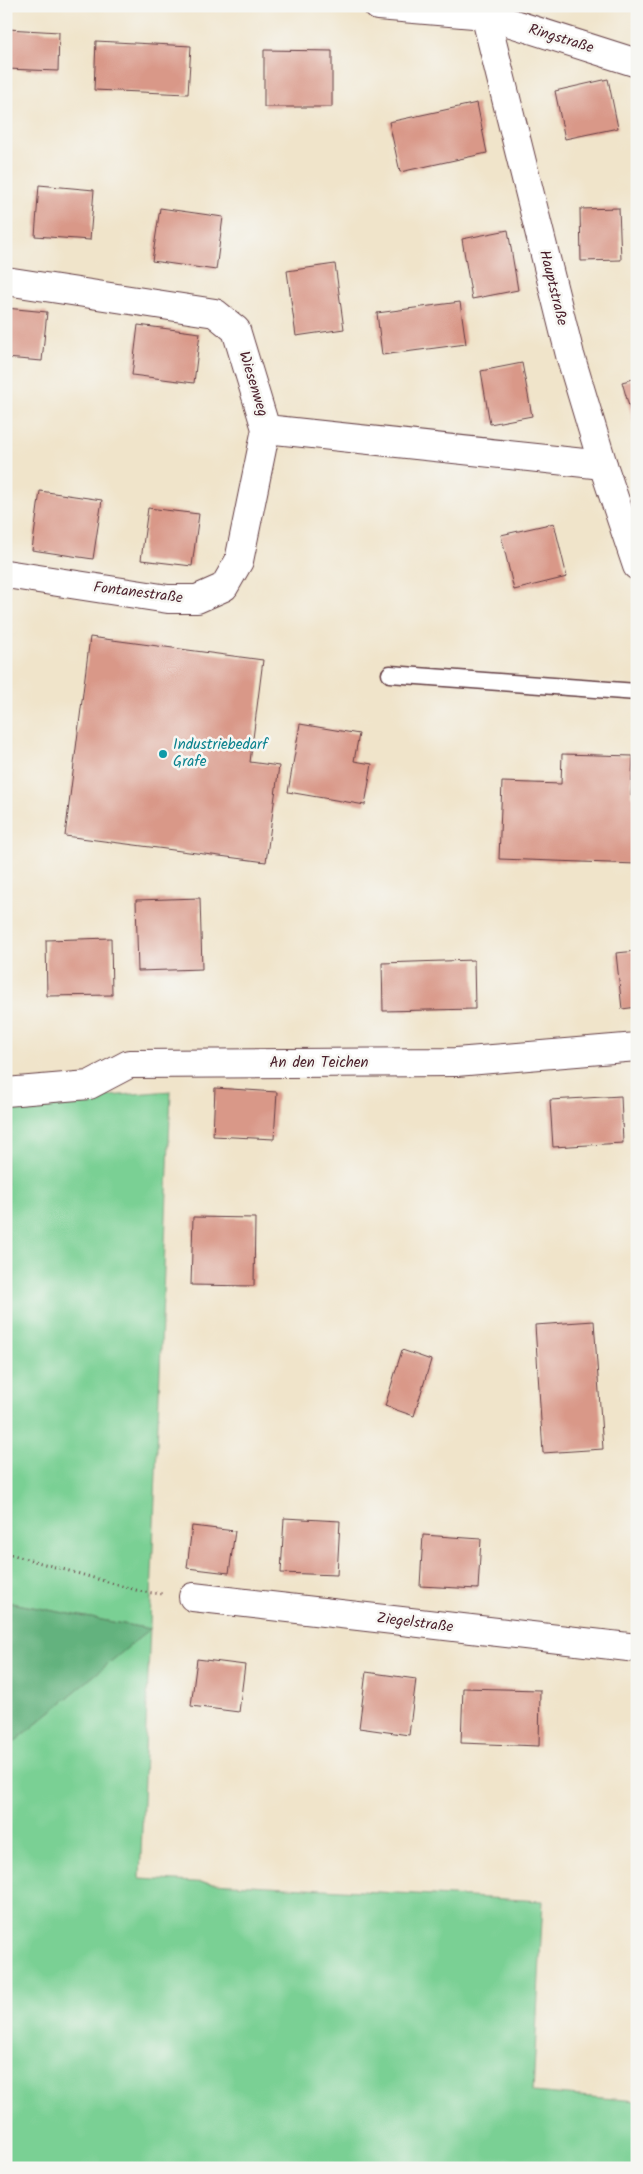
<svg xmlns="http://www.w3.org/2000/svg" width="643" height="2174" font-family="Kalam,sans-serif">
<rect width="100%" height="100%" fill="#f6f6f2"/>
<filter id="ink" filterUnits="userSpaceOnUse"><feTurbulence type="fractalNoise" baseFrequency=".02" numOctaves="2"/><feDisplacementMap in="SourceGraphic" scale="10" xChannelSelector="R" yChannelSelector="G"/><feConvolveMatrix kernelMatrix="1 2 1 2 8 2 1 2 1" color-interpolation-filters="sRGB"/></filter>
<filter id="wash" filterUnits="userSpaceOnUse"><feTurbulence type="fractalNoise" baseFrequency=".0096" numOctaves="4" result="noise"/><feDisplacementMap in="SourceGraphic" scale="20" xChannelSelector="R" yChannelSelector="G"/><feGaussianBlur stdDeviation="1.12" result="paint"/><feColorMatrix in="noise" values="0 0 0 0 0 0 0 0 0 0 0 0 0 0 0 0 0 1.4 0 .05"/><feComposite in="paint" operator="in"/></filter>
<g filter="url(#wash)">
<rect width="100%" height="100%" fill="#f0e4ca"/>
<path fill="#7ad094" stroke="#627860" d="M 171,1091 L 140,1879 L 543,1901 L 533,2092 L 637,2101 L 632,2168 L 6,2168 L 6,1749 L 149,1629 L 6,1602 L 6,1104 Z"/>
<path fill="#63b27e" stroke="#566854" d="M 6,1602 L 150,1629 L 6,1749 Z"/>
<g id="blocks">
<path fill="#d99888" d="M 7,29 L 59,32 L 58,71 L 6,69 Z
M 96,41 L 191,46 L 188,94 L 94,90 Z
M 264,50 L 332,51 L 332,107 L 264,107 Z
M 608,79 L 618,128 L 565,139 L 555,91 Z
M 477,103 L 487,153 L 400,172 L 389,122 Z
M 39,185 L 94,190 L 90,240 L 35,236 Z
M 160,208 L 223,217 L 216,270 L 152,261 Z
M 619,208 L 621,260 L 581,261 L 580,209 Z
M 508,230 L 518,290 L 472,299 L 462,239 Z
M 335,264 L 344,329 L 296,336 L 287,271 Z
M 460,302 L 466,344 L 382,355 L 377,313 Z
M 6,308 L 47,312 L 42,361 L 6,358 Z
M 138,325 L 200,333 L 194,383 L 132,375 Z
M 522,363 L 532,416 L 490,424 L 481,371 Z
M 637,378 L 637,431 L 636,431 L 622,382 Z
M 40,491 L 102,500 L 93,559 L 32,550 Z
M 148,508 L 199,514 L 192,566 L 141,560 Z
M 554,523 L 567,577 L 514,590 L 501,535 Z
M 90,637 L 263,660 L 250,762 L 279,766 L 266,862 L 65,836 Z
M 300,724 L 359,734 L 354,761 L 372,764 L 365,805 L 288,792 Z
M 562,754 L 633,756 L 631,796 L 637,796 L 637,864 L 499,859 L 502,782 L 561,784 Z
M 200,898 L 202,969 L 138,971 L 136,900 Z
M 111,938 L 112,995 L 47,996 L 46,940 Z
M 637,951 L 637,1007 L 622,1009 L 616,953 Z
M 474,960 L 475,1009 L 383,1011 L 382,963 Z
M 215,1088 L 277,1092 L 274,1139 L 213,1136 Z
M 621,1096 L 623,1143 L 553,1147 L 550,1100 Z
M 637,1106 L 637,1153 L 635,1153 L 632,1107 Z
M 193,1217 L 255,1218 L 254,1286 L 191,1285 Z
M 594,1321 L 603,1449 L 543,1453 L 535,1325 Z
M 402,1350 L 431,1360 L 414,1416 L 385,1406 Z
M 284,1518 L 340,1521 L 337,1575 L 281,1573 Z
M 192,1526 L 235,1531 L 229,1573 L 187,1568 Z
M 423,1535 L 481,1539 L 478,1589 L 420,1586 Z
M 197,1659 L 245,1665 L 239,1712 L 191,1706 Z
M 366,1672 L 416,1679 L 409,1735 L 359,1728 Z
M 463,1688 L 540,1690 L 539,1746 L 461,1743 Z"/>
</g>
</g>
<g filter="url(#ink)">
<use href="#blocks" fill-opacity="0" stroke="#633d43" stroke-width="1"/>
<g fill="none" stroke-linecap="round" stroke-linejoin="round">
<g stroke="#633d43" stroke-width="19">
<path id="service" d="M 390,674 L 637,692"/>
</g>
<g stroke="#633d43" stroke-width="30">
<path id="minor" d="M 378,6 L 486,15 L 637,63
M 6,281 L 215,313 L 236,330 L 266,429 L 603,465
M 6,574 L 168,599 L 197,599 L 224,587 L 239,561 L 266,429
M 6,1092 L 89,1085 L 129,1064 L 456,1062 L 637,1047
M 193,1597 L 637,1648"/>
</g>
<g stroke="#633d43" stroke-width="30">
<path id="tertiary" d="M 483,6 L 570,355 L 603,465 L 637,566"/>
</g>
<path stroke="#633d43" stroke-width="3" stroke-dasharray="1 4" stroke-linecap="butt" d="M 6,1553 L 143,1592 L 163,1594"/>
<use href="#service" stroke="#fff" stroke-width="16"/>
<use href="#minor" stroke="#fff" stroke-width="28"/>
<use href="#tertiary" stroke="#fff" stroke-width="28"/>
</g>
</g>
<circle fill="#0f9aa8" stroke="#f6f6f2" stroke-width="2" cx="163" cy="754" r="5"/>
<g text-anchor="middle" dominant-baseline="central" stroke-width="5" stroke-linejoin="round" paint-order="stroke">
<g font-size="15" fill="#4a1f2b" stroke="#f6f6f2">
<text transform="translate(561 39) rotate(17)">Ringstraße</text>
<text transform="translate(553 288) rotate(76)">Hauptstraße</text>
<text transform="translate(253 384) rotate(73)">Wiesenweg</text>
<text transform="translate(138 593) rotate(7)">Fontanestraße</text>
<text x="319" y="1063">An den Teichen</text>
<text transform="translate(415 1623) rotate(7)">Ziegelstraße</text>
</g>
<g font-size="15" fill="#0d838f" stroke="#f6f6f2" text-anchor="start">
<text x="173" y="745">Industriebedarf<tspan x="173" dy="17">Grafe</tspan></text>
</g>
</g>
<rect width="643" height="2174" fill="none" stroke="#f6f6f2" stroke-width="25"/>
</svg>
